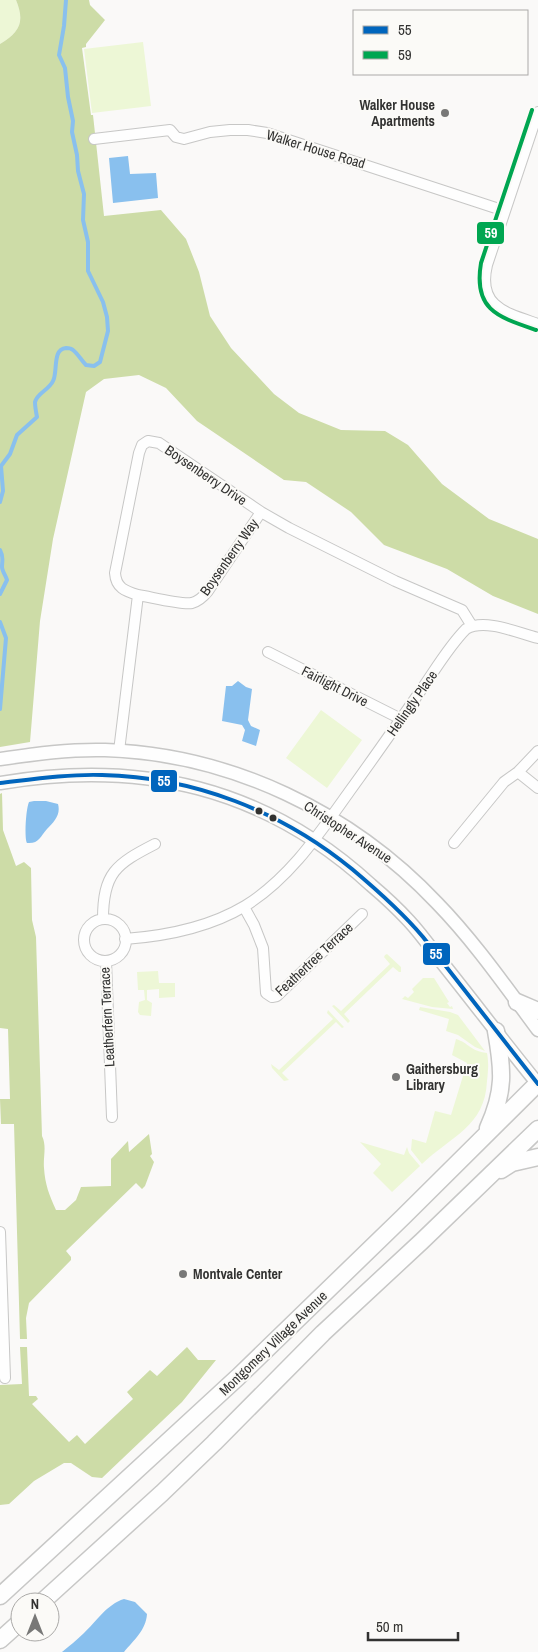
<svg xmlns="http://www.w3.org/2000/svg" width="538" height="1652" font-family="'Archivo Narrow',sans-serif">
<rect width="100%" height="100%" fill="#faf9f8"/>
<path fill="#edf7d6" d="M 0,0 L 16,0 C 25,22 20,32 0,44 Z
M 143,42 L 151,106 L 92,113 L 84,49 Z
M 321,710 L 362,740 L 327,788 L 286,758 Z
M 387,954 L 401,967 L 401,972 L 399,972 L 393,967 L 344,1014 L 350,1021 L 348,1023 L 332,1006 L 334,1005 L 341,1011 L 390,964 L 384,957 L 385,955 Z
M 158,971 L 159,983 L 175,983 L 175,997 L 159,998 L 159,989 L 147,990 L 147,1000 L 152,1003 L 151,1016 L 140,1015 L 138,1012 L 139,1002 L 145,1000 L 144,990 L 138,990 L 137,972 Z
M 423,978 L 434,978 L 449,1002 L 447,1003 L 450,1007 L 452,1006 L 453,1009 L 432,1007 L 402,999 L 405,996 L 408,998 L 414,992 L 412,989 Z
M 420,1007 L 450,1012 L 458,1015 L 485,1051 L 475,1047 L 458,1035 L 446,1031 L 449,1019 L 419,1010 Z
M 328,1010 L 344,1027 L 342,1028 L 336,1022 L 282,1073 L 289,1080 L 284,1081 L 272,1068 L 271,1064 L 279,1070 L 333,1019 L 327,1013 Z
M 456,1039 C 469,1043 470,1051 487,1053 C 489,1063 488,1072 487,1081 C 485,1127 451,1136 422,1164 L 411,1150 L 412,1139 L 426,1143 L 435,1111 L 451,1115 L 467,1063 L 452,1055 Z
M 360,1142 L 404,1155 L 407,1147 L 409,1153 L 420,1166 L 392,1192 L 373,1173 L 381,1164 Z"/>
<path fill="#cddca7" d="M 16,0 L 89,0 L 90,5 L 105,20 L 86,44 L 86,47 L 82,48 L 91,115 L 93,115 L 104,216 L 161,210 L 186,239 L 199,272 L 210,316 L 231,348 L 274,394 L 299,413 L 341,430 L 385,431 L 408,445 L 442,484 L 489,519 L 538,539 L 538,614 L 493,596 L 447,569 L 384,545 L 351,512 L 306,482 L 284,480 L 197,421 L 166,388 L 139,375 L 104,379 L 86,392 L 53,539 L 40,621 L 30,742 L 0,747 L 0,44 C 20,32 25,22 16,0 Z
M 2,793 L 3,830 L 16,866 L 24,862 L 31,868 L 32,920 L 36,937 L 42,1136 C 47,1146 43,1157 44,1168 C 45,1184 49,1195 56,1210 L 65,1210 L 76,1200 L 81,1187 L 111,1186 L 111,1159 L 128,1141 L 129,1152 L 149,1134 L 152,1154 L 150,1156 L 154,1162 L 145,1186 L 142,1189 L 136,1183 L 66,1251 L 71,1257 L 71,1260 L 29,1303 L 26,1318 L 27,1339 L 20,1339 L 14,1124 L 1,1124 L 0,1099 L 10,1099 L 8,1029 L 0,1028 L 0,794 Z
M 20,1347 L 27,1347 L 29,1396 L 36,1396 L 38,1399 L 32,1404 L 69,1442 L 77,1435 L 85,1444 L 133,1399 L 127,1392 L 150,1370 L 157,1376 L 187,1347 L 198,1360 L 216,1360 L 182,1402 L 102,1478 L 92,1477 L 71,1463 L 64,1463 L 34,1481 L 9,1504 L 0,1505 L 0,1385 L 22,1384 Z"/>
<path fill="#89c0ee" d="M 128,156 L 130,174 L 156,173 L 158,198 L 113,203 L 109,158 Z
M 238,681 L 246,687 L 252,689 L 248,720 L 251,726 L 260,730 L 256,746 L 242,741 L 245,730 L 242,725 L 222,721 L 226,686 L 232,686 Z
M 34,801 L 46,801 L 58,804 C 61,815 54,822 47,829 C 40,837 39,844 27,843 C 24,838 26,808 29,802 Z
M 124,1599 L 135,1602 L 147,1614 C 146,1630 134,1640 124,1652 L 62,1652 C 69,1646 77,1640 84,1633 C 96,1622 107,1604 124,1599 Z"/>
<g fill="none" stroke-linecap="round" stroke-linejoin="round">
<path stroke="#89c0ee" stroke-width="4" d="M 0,502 L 3,491 L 1,466 L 10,454 L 17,435 L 37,417 C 36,412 35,407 35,402 C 37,393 49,390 53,381 C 58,372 52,349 66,348 C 69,348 71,348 73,350 C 78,354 81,360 86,365 L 94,366 L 100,362 L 108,331 L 107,317 L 103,302 L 88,271 L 88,242 L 83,220 L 84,194 L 78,171 L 77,155 L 72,132 L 73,121 L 68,97 L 65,68 L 59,55 L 64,26 L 66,0
M 0,550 C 4,557 2,560 2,567 C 2,571 6,576 7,580 L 0,594
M 0,622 L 6,638 L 0,709"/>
<g stroke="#c7c7c6" stroke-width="12">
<path id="minor" d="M 538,112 L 487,265 C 477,307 506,313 538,324
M 94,139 L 170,130 L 176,137 L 184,139 L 210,132 L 230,130 L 248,130 L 267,133 L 505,211
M 138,595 C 151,597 181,605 192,603 C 199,601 204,596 208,591 L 261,512
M 268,652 L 401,719
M 119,751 L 138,595 C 125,591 116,588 115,573 L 139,453 L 142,445 L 148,441 L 159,443 L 261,512 L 289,528 L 395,581 L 462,610 L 472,626
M 518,772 L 538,788
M 454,843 L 504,782 L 518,772 L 538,751
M 244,907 L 254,925 L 263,948 L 266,993 L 272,997 L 277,996 L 362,914
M 103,919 C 103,873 116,864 155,844
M84 940a21 21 0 1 1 42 0a21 21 0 1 1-42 0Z
M 125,939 C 166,936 210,927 245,906 C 290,878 319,834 349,792 C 373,759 396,726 419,693 C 434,672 448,647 466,629 C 485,618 518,633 538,638
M 106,961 L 112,1117
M 0,1232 L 5,1378"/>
</g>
<g stroke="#c7c7c6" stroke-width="15">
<path id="tertiary" d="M 0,759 C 35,754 70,749 105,750 C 231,754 351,812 437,903 C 474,941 506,987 538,1030
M 0,783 C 141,759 264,787 371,885 C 384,896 397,908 409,921 C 422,935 433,951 444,965 C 476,1005 506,1045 538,1084"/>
</g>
<g stroke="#c7c7c6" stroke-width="19">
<path id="primary" d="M 517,1002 L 538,1011
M 488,1128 C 505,1091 503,1070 496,1031
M 501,1170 L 512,1163 L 538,1157
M 0,1596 L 238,1377 L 403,1217 L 538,1083
M 42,1602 L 162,1493 L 214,1443 L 323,1333 L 422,1241 L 538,1129
M 0,1640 L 20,1622"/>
</g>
<use href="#minor" stroke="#fefefe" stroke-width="10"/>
<use href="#tertiary" stroke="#fefefe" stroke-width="12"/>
<use href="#primary" stroke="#fefefe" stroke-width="16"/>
<g stroke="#fbfaf7" stroke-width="8">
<path id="bus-1" d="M 0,783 C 34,779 68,774 102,775 C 194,777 281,811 352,869 C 377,890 402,912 423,937 L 538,1084"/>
</g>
<g stroke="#fbfaf7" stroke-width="8">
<path id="bus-2" d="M 532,110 L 481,263 C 473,310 498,317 536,330"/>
</g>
<use href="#bus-1" stroke="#0065bd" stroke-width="4"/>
<use href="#bus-2" stroke="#00a651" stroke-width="4"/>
</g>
<g fill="#787877" stroke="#fbfaf7" stroke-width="2">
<circle cx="445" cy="113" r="5"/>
<circle cx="396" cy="1077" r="5"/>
<circle cx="183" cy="1274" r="5"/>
</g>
<g fill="#323231" stroke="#fbfaf7" stroke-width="2">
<circle cx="259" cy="811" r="4.5"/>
<circle cx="273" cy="818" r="4.5"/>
</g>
<g text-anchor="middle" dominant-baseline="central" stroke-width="4" stroke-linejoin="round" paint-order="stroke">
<g font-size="14" font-weight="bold" fill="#323231" stroke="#fbfaf7" text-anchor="start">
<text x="435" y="105" text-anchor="end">Walker House<tspan x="435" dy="16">Apartments</tspan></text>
<text x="406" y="1069">Gaithersburg<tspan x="406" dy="16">Library</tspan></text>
<text x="193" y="1274">Montvale Center</text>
</g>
<g font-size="14" fill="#323231" stroke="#fbfaf7">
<text transform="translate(316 149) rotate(17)">Walker House Road</text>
<text transform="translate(206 475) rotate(34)">Boysenberry Drive</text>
<text transform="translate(229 557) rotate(-55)">Boysenberry Way</text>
<text transform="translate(335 686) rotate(27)">Fairlight Drive</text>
<text transform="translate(412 703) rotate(-55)">Hellingly Place</text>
<text transform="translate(348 832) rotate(33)">Christopher Avenue</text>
<text transform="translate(314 959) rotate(-43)">Feathertree Terrace</text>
<text transform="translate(107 1017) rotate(-93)">Leatherfern Terrace</text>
<text transform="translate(273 1343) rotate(-44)">Montgomery Village Avenue</text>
</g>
</g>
<g stroke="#fbfaf7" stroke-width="2">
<rect x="476" y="221" width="29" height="24" rx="5" fill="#00a651"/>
<rect x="150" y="769" width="28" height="24" rx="5" fill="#0065bd"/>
<rect x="422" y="942" width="29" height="24" rx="5" fill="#0065bd"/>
</g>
<g font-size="14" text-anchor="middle" font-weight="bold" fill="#fff">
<text x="491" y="238">59</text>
<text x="164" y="786">55</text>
<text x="436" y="959">55</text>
</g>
<rect x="353" y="10" width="175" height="65" fill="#fbfaf7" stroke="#abaaa8"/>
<rect x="363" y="26" width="25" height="8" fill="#0065bd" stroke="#abaaa8"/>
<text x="398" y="35" font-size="15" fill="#323231">55</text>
<rect x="363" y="51" width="25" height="8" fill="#00a651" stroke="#abaaa8"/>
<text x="398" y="60" font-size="15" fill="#323231">59</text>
<g transform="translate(35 1617)"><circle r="24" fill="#fbfaf7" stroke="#abaaa8"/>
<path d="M0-4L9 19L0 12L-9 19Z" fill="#787877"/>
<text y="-8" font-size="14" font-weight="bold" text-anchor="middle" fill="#323231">N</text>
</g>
<path d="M368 1632v8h90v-8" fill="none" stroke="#323231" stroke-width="2.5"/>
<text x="376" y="1632" font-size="15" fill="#323231" stroke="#fbfaf7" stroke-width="4" paint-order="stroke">50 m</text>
</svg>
